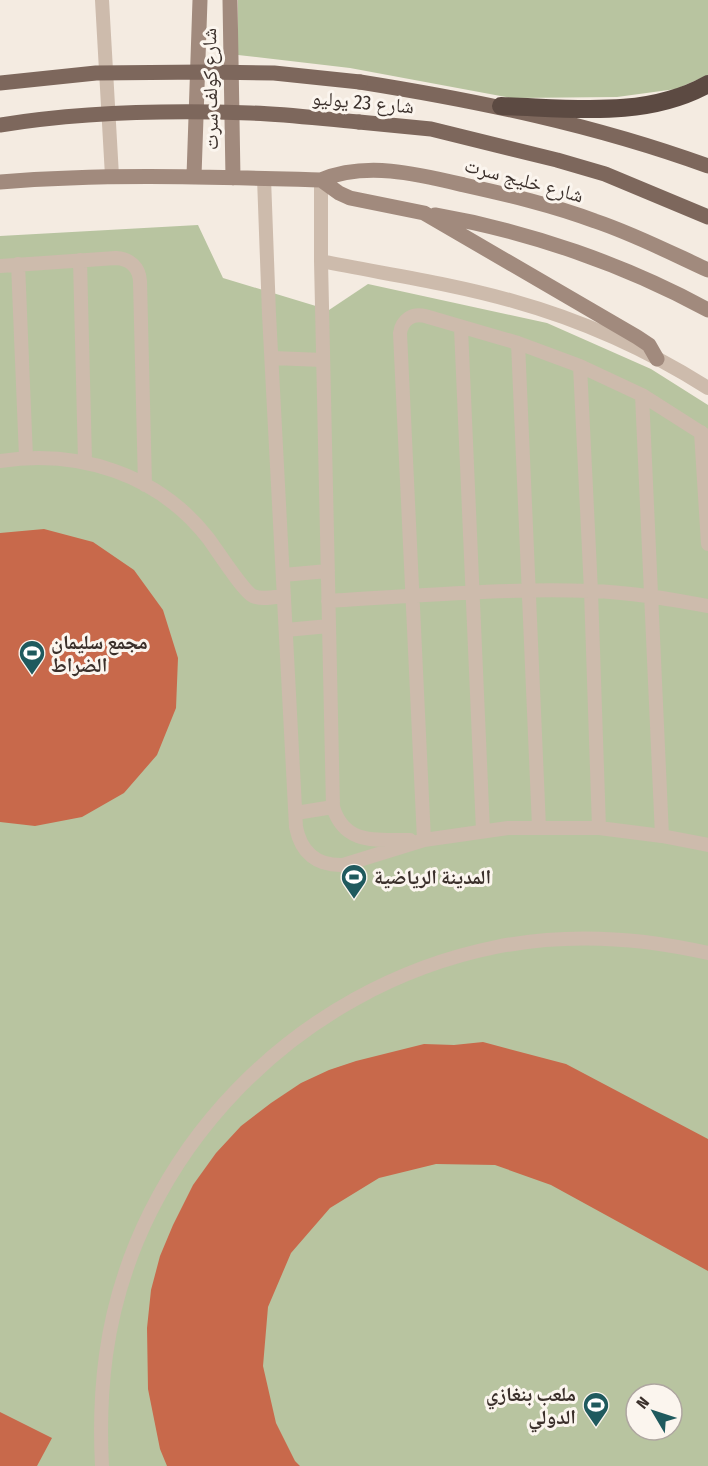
<svg xmlns="http://www.w3.org/2000/svg" width="708" height="1466" font-family="'Fira Sans Condensed','Noto Naskh Arabic',sans-serif">
<rect width="100%" height="100%" fill="#f4ebe1"/>
<path fill="#b8c4a0" fill-rule="evenodd" d="M 238,0 L 708,0 L 708,75 L 676,89 L 617,97 L 511,98 L 350,68 L 238,55 Z
M 198,225 L 223,278 L 329,310 L 368,284 L 547,323 L 651,369 L 708,405 L 708,1466 L 0,1466 L 0,236 ZM 636,1394 L 672,1394 L 672,1430 L 636,1430 Z"/>
<path fill="#c8694b" d="M 44,529 L 93,542 L 134,570 L 163,610 L 178,658 L 176,708 L 157,755 L 124,793 L 82,817 L 35,826 L 0,822 L 0,533 Z
M 483,1042 L 566,1064 L 708,1139 L 708,1271 L 551,1185 L 495,1165 L 436,1164 L 379,1178 L 330,1208 L 291,1253 L 268,1307 L 263,1366 L 276,1423 L 295,1461 L 300,1466 L 167,1466 L 160,1449 L 148,1389 L 147,1328 L 151,1290 L 160,1256 L 173,1225 L 193,1185 L 216,1153 L 241,1126 L 271,1103 L 301,1083 L 329,1070 L 356,1061 L 424,1044 L 454,1045 Z
M 0,1412 L 52,1438 L 37,1466 L 0,1466 Z"/>
<g fill="none" stroke-linecap="round" stroke-linejoin="round">
<path stroke="#cdbbac" stroke-width="14" d="M 102,0 L 112,176
M 264,178 L 269,314 L 296,827 C 301,853 317,866 343,865 L 424,840 L 508,828 L 599,828 L 662,836 L 708,845
M 321,180 L 321,261 L 333,807 C 345,846 377,839 410,840
M 80,260 L 85,461
M 321,261 C 385,274 450,283 513,301 C 581,320 648,350 708,388
M 18,264 L 26,457
M 0,266 L 116,258 C 130,259 139,267 140,281 L 145,485
M 461,328 L 483,831
M 518,343 L 539,827
M 272,358 L 323,360
M 580,366 L 591,591 L 599,828
M 642,395 L 662,836
M 701,432 L 708,544
M 0,461 C 79,449 158,474 208,538 C 217,550 243,591 253,596 C 262,600 274,597 284,596
M 283,575 L 328,571
M 328,601 C 415,596 503,588 590,591 C 630,592 669,599 708,606
M 286,630 L 329,626
M 296,813 L 333,807
M 424,840 L 400,333 C 402,320 412,313 425,316 L 518,343 L 580,366 L 642,395 L 708,437
M 102,1466 C 100,1429 101,1392 106,1355 C 134,1152 297,987 496,947 C 566,933 638,937 708,953"/>
<path stroke="#a18a7d" stroke-width="15" d="M 230,0 L 233,178
M 194,176 L 200,0
M 321,180 C 366,161 418,174 464,185 C 509,195 552,205 595,221 C 634,234 671,253 708,270
M 0,182 C 107,173 214,177 321,180 L 339,193 L 350,198 L 424,213 L 637,337 L 649,345 L 657,359
M 435,215 C 528,231 626,265 708,310"/>
<path stroke="#7d675c" stroke-width="15" d="M 360,82 C 479,101 595,125 708,166
M 359,122 L 431,129 L 557,160 L 605,174 L 708,217"/>
<path stroke="#5c4a42" stroke-width="18" d="M 501,106 C 571,108 645,119 708,84"/>
<path stroke="#7d675c" stroke-width="15" d="M 0,83 L 96,73 L 205,72 L 274,73 L 360,82
M 0,125 C 82,112 168,110 250,113 C 287,114 323,119 359,122"/>
</g>
<defs>
<g id="stadium-pin" transform="scale(1.35)"><path d="M0 17L-7.5 6A9.5 9.5 0 1 1 7.5 6Z" fill="#1f5a5e" stroke="#fbf5ee"/><path d="M0-5a6.5 5 0 1 0 0 10a6.5 5 0 1 0 0-10ZM-3.5-1.8h7v3.6h-7Z" fill="#fff"/></g>
</defs>
<g fill-rule="evenodd">
<use href="#stadium-pin" x="32" y="653"/>
<use href="#stadium-pin" x="354" y="877"/>
<use href="#stadium-pin" x="596" y="1405"/>
</g>
<g text-anchor="middle" dominant-baseline="central" stroke-width="6" stroke-linejoin="round" paint-order="stroke">
<g font-size="20" fill="#3b302b" stroke="#fbf5ee">
<text transform="translate(210 89) rotate(-91)">شارع كولف سرت</text>
<text transform="translate(363 102) rotate(5)">شارع 23 يوليو</text>
<text transform="translate(524 180) rotate(15)">شارع خليج سرت</text>
</g>
<g font-size="20" font-weight="bold" fill="#3b302b" stroke="#fbf5ee" text-anchor="start">
<text x="51" y="642">مجمع سليمان<tspan x="51" dy="23">الضراط</tspan></text>
<text x="374" y="877">المدينة الرياضية</text>
<text x="576" y="1394" text-anchor="end">ملعب بنغازي<tspan x="576" dy="23">الدولي</tspan></text>
</g>
</g>
<g transform="translate(654 1412) rotate(309)"><circle r="28" fill="#fbf5ee" stroke="#aea6a0" stroke-width="1.5"/>
<path d="M0-4.5L10 22L0 15L-10 22Z" fill="#1f5a5e"/>
<text y="-9" font-size="16" font-weight="bold" text-anchor="middle" fill="#3b302b">N</text>
</g>
</svg>
